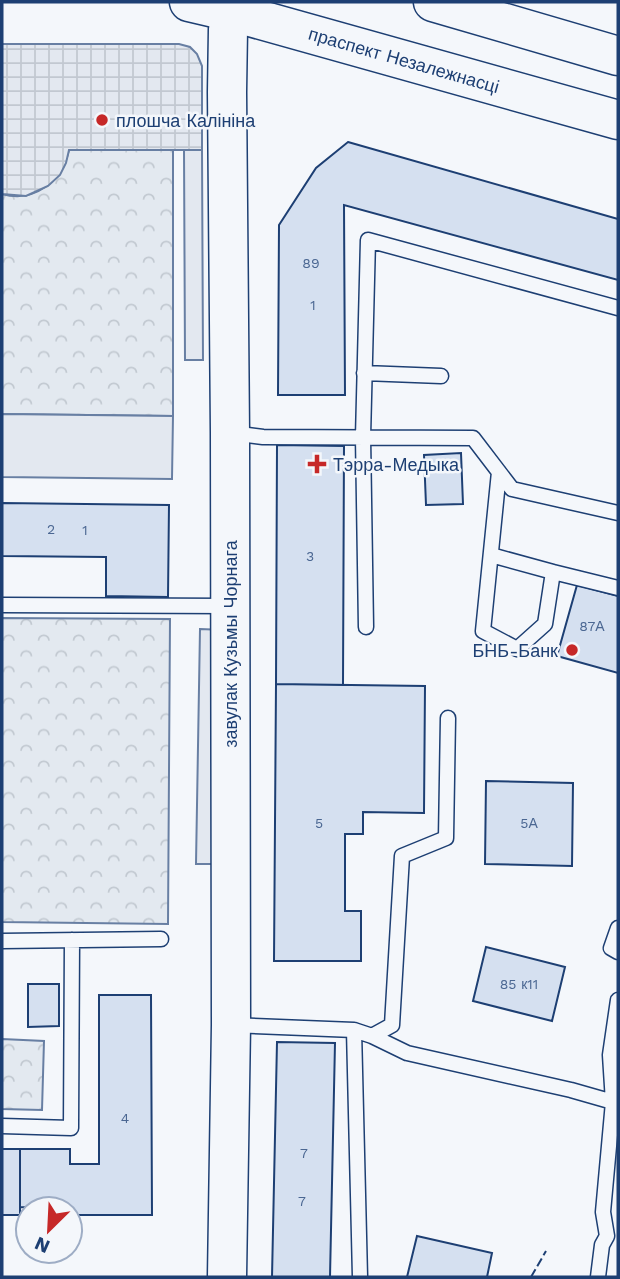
<svg xmlns="http://www.w3.org/2000/svg" width="620" height="1279" font-family="'Work Sans',sans-serif">
<defs>
<pattern id="park-crowns" width="20" height="18" patternUnits="userSpaceOnUse" patternTransform="scale(1.75)"><rect width="20" height="18" fill="#e3e9f0"/><path d="M2 6a3 3 0 1 1 6 0M12 15a3 3 0 1 1 6 0" fill="none" stroke="#c2c9d1"/></pattern>
<pattern id="plaza-grid" width="8" height="8" patternUnits="userSpaceOnUse" patternTransform="scale(1.75)"><rect width="8" height="8" fill="#e3e8f0"/><path d="M0 4h8M4 0v8" fill="none" stroke="#c2c8d1"/></pattern>
</defs>
<rect width="100%" height="100%" fill="#f4f7fb"/>
<path fill="url(#park-crowns)" stroke="#687fa3" stroke-width="2" d="M 69,150 L 173,150 L 173,416 L 2,414 L 2,194 C 35,203 62,181 69,150 Z
M 2,618 L 170,619 L 168,924 L 2,922 Z
M 2,1039 L 44,1041 L 42,1110 L 2,1109 Z"/>
<path fill="#e3e8f0" stroke="#687fa3" stroke-width="2" d="M 184,149 L 202,150 L 203,360 L 185,360 Z
M 2,414 L 173,416 L 172,479 L 2,477 Z
M 200,629 L 224,630 L 221,864 L 196,864 Z"/>
<path fill="url(#plaza-grid)" stroke="#687fa3" stroke-width="2" d="M 2,44 L 179,44 L 190,47 L 197,54 L 202,66 L 202,150 L 69,150 L 66,163 L 60,175 L 48,186 L 26,196 L 2,194 Z"/>
<path fill="#d5e0f0" stroke="#1d3f73" stroke-width="2" d="M 348,142 L 618,219 L 618,280 L 344,205 L 345,395 L 278,395 L 279,225 L 316,168 Z
M 277,445 L 344,446 L 343,685 L 276,684 Z
M 461,453 L 463,504 L 426,505 L 424,455 Z
M 2,503 L 169,505 L 168,597 L 106,596 L 106,557 L 2,556 Z
M 577,585 L 618,596 L 618,673 L 557,656 Z
M 276,684 L 425,686 L 424,813 L 363,812 L 363,834 L 345,834 L 345,911 L 361,911 L 361,961 L 274,961 Z
M 486,781 L 573,783 L 572,866 L 485,864 Z
M 486,947 L 565,967 L 552,1021 L 473,1001 Z
M 28,984 L 59,984 L 59,1026 L 28,1027 Z
M 99,995 L 151,995 L 152,1215 L 70,1215 L 70,1209 L 20,1207 L 20,1149 L 70,1149 L 70,1164 L 99,1164 Z
M 277,1042 L 335,1043 L 330,1277 L 272,1277 Z
M 2,1149 L 20,1149 L 20,1215 L 2,1215 Z
M 417,1236 L 492,1253 L 487,1277 L 407,1277 Z"/>
<g fill="none" stroke-linecap="round" stroke-linejoin="round">
<g stroke="#1d3f73" stroke-width="17">
<path id="lane" d="M 364,373 L 441,376
M 232,433 L 263,437 L 473,438 L 512,489 L 618,513
M 499,472 L 483,631 L 517,649 L 545,624 L 553,572 L 618,588
M 491,555 L 553,572
M 2,605 L 229,606
M 366,627 L 363,437 L 368,240 L 618,308
M 618,928 L 611,948 L 618,952
M 2,941 L 161,939
M 232,1025 L 354,1030 L 372,1036 L 407,1053 L 571,1090 L 613,1102 L 603,1212 L 607,1236 L 602,1245 L 598,1277
M 354,1030 L 360,1277
M 372,1036 L 392,1025 L 402,856 L 446,838 L 448,718
M 613,1102 L 610,1055 L 618,1000
M 2,1126 L 71,1128 L 72,940"/>
</g>
<g stroke="#1d3f73" stroke-width="41">
<path id="secondary" d="M 227,1277 L 231,1025 L 230,433 L 227,92 L 228,29 L 236,13"/>
</g>
<g stroke="#1d3f73" stroke-width="41">
<path id="primary" d="M 189,2 L 236,13 L 618,120
M 433,2 L 618,56"/>
</g>
<use href="#lane" stroke="#f4f7fb" stroke-width="14"/>
<use href="#secondary" stroke="#f4f7fb" stroke-width="38"/>
<use href="#primary" stroke="#f4f7fb" stroke-width="38"/>
<path stroke="#1d3f73" stroke-width="2" stroke-dasharray="9 3.5" stroke-linecap="butt" d="M 531,1277 L 546,1251"/>
</g>
<g fill="#c62828" stroke="#f4f7fb" stroke-width="2.5">
<circle cx="102" cy="120" r="7"/>
<path d="M313.5 453.5h7v7h7v7h-7v7h-7v-7h-7v-7h7z"/>
<circle cx="572" cy="650" r="7"/>
</g>
<g text-anchor="middle" dominant-baseline="central" stroke-width="5" stroke-linejoin="round" paint-order="stroke">
<g font-size="14" fill="#4b6792">
<text x="311" y="263">89</text>
<text x="313" y="305">1</text>
<text x="51" y="529">2</text>
<text x="85" y="530">1</text>
<text x="310" y="556">3</text>
<text x="592" y="626">87А</text>
<text x="319" y="823">5</text>
<text x="529" y="823">5А</text>
<text x="519" y="984">85 к11</text>
<text x="125" y="1118">4</text>
<text x="304" y="1153">7</text>
<text x="302" y="1201">7</text>
</g>
<g font-size="18" fill="#1d3f73" stroke="#f4f7fb">
<text transform="translate(404 60) rotate(16)">праспект Незалежнасці</text>
<text transform="translate(230 644) rotate(-90)">завулак Кузьмы Чорнага</text>
</g>
<g font-size="18" fill="#1d3f73" stroke="#f4f7fb" text-anchor="start">
<text x="116" y="120">плошча Калініна</text>
<text x="333" y="464">Тэрра-Медыка</text>
<text x="558" y="650" text-anchor="end">БНБ-Банк</text>
</g>
</g>
<rect width="620" height="1279" fill="none" stroke="#1d3f73" stroke-width="7"/>
<g transform="translate(49 1230) rotate(204)"><circle r="33" fill="#f4f7fb" stroke="#9eadc5" stroke-width="2"/>
<path d="M0-5L12 26L0 18L-12 26Z" fill="#c62828"/>
<text y="-10" font-size="19" font-weight="bold" text-anchor="middle" fill="#1d3f73">N</text>
</g>
</svg>
